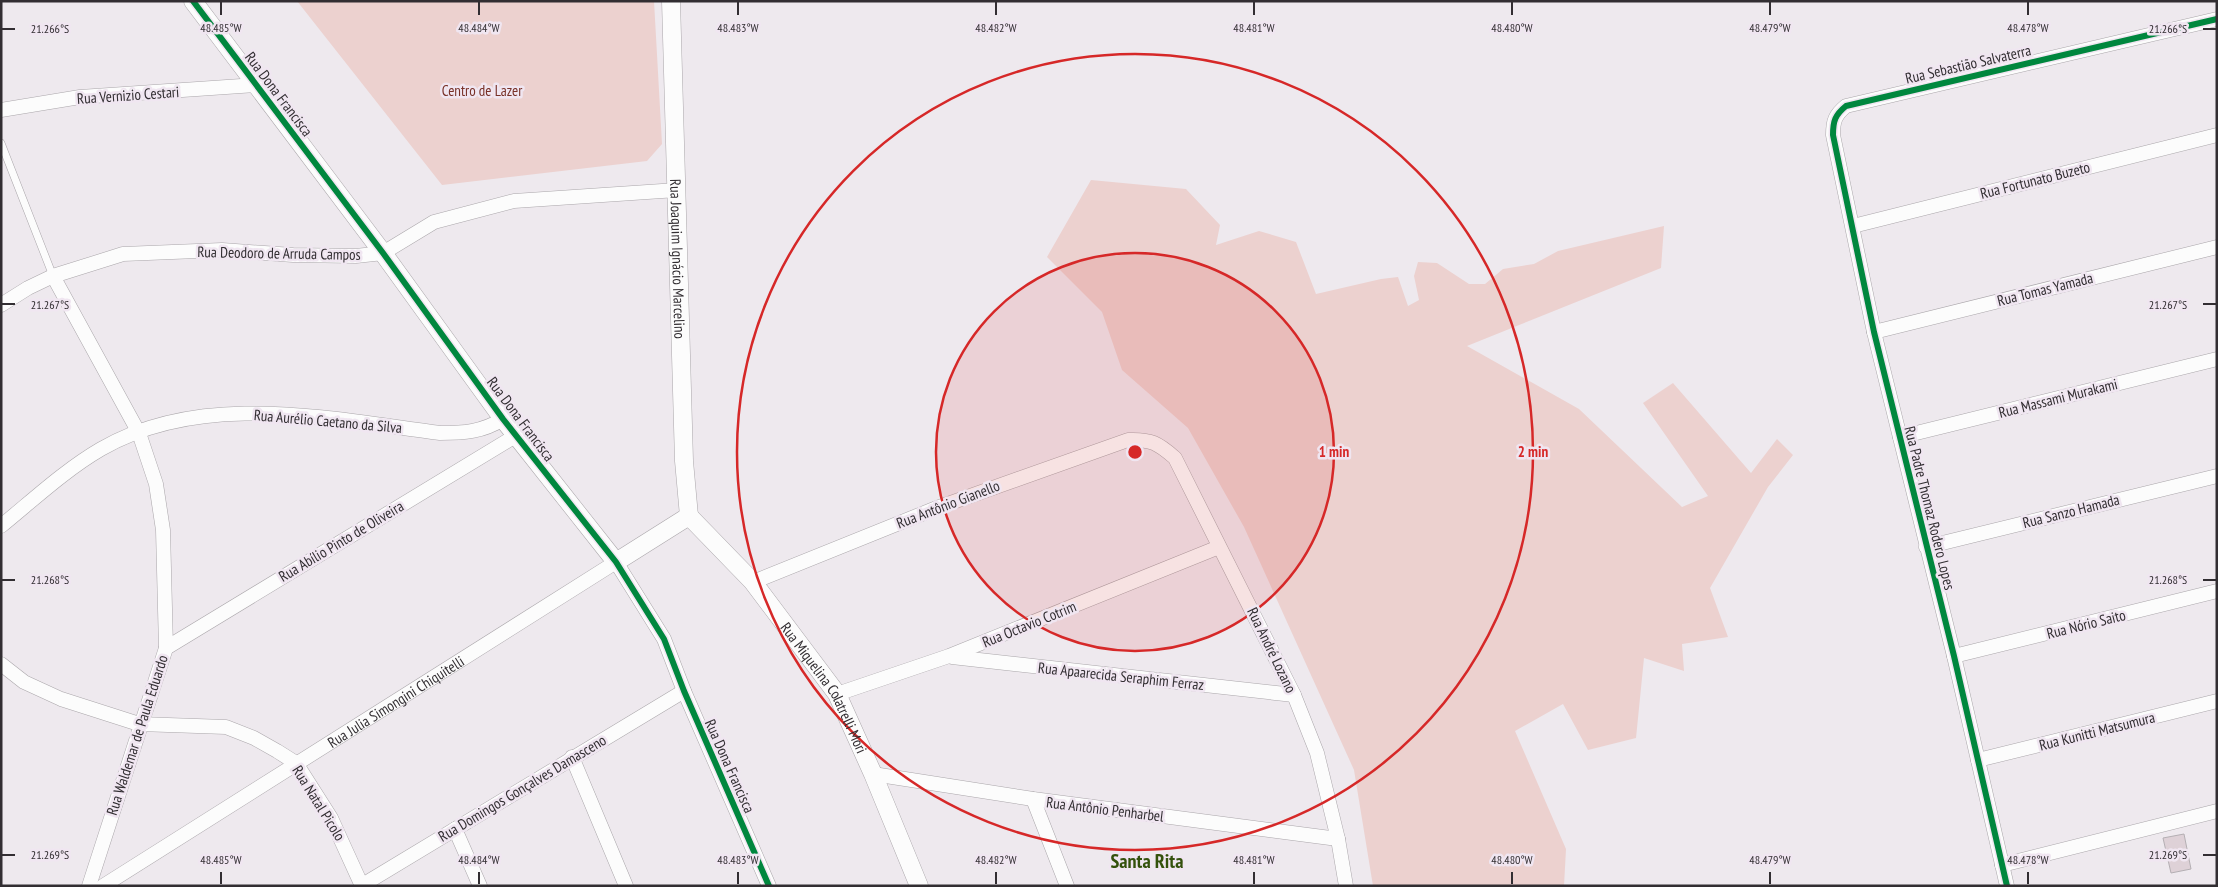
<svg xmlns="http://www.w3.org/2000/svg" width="2218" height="887" font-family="'PT Sans Narrow',sans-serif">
<rect width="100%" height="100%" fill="#eee9ee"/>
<path fill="#ecd1cf" d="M 297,1 L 654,1 L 662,144 L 647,161 L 442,185 Z
M 1091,180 L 1186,189 L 1220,225 L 1216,245 L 1259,231 L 1296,242 L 1316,294 L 1381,279 L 1398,277 L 1408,306 L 1419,300 L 1414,276 L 1418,262 L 1437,263 L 1469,284 L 1485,284 L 1503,269 L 1534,264 L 1558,251 L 1664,226 L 1661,268 L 1467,346 L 1579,409 L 1682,507 L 1708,496 L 1643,403 L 1673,383 L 1751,473 L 1777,439 L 1793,455 L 1768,487 L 1710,588 L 1728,637 L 1682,644 L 1684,671 L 1644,658 L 1636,738 L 1588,750 L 1563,704 L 1515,731 L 1566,849 L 1564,886 L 1373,886 L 1354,770 L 1244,527 L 1188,428 L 1122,370 L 1102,312 L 1047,257 Z"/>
<path fill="#ded1d7" stroke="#b4afb3" d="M 2184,834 L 2191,869 L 2171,873 L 2163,838 Z"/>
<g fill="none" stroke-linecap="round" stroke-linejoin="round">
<g stroke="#aaa6aa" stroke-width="8">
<path id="service" d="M 1,143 L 53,276"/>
</g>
<g stroke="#aaa6aa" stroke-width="15">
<g id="minor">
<path d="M 1,110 L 80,97 L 256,85"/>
<path d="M 1853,226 L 2217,135"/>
<path d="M 53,276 L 139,433 L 156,484 L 163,530 L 166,648 L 89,886"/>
<path d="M 1,305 L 28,288 L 53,276 L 123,254 L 222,250 L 293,255 L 356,256 L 383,253 L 434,222 L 514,201 L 677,190"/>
<path d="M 1874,332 L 2217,247"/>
<path d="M 1900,437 L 2217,359"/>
<path d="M 1,526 C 33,500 65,470 101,449 C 203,390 330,419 440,433 C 464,433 482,432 503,419"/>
<path d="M 1926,547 L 2217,476"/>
<path d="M 753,582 L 939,507 L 1128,440 C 1151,439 1158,443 1175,458 L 1294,695 L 1317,753 L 1338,839 L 1346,886"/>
<path d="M 166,648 L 517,435"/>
<path d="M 1954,656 L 2217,591"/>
<path d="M 952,657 L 1294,695"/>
<path d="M 1,664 L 24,682 L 61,699 L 139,724 L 226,727 L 254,738 L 277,751 L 296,763 L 331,818 L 362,886"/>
<path d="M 837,694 L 949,656 L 1219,547"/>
<path d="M 572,757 L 626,886"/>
<path d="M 1978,760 L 2217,701"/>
<path d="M 873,774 L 1033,799 L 1338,839"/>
<path d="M 1033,799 L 1067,886"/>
<path d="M 455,829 L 480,886"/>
<path d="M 2002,865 L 2217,811"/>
<path id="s1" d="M 103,886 L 616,562 L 664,639 L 684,691 L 769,886"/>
<path d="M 361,886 L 684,691"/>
<path d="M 2007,886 L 1954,656 L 1874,332 L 1833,135 C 1833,121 1835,115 1846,106 L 2217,19"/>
</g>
</g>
<g stroke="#aaa6aa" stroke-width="19">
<g id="tertiary">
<path d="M 193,1 L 383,253 L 503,419 L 616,562 L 689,516"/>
<path id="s2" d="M 671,1 L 684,461 L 689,516"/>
<path id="s3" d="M 689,516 L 753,582 L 837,694 L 873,774 L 919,886"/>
</g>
</g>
<use href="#service" stroke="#fcfcfc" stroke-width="7"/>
<use href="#minor" stroke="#fcfcfc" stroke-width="14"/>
<use href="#tertiary" stroke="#fcfcfc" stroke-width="18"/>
<g stroke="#f0e6f1" stroke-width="9">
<path id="cycleway" d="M 193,1 L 383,253 L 503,419 L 616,562 L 664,639 L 684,691 L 769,886
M 2007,886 L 1954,656 L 1874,332 L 1833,135 C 1833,121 1835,115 1846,106 L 2217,19"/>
</g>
<use href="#cycleway" stroke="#00873e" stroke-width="6"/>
</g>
<path fill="none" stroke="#322e32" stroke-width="2" d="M 221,2 L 221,15M 479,2 L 479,15M 738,2 L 738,15M 996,2 L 996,15M 1254,2 L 1254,15M 1512,2 L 1512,15M 1770,2 L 1770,15M 2028,2 L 2028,15M 2,29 L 15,29M 2203,29 L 2216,29M 2,304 L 15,304M 2203,304 L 2216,304M 2,580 L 15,580M 2203,580 L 2216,580M 2,855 L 15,855M 2203,855 L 2216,855M 221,872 L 221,884M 479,872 L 479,884M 738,872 L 738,884M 996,872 L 996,884M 1254,872 L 1254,884M 1512,872 L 1512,884M 1770,872 L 1770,884M 2028,872 L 2028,884"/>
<circle cx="1135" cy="452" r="199" fill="#d62828" fill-opacity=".12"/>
<g fill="none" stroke="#d62828" stroke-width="2.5">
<circle cx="1135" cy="452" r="199"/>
<circle cx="1135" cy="452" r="398"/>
</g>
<g text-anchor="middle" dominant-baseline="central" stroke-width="5" stroke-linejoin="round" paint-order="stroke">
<g font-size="15" fill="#322e32" stroke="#f0e6f1">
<text transform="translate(1968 64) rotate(-13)">Rua Sebastião Salvaterra</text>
<text transform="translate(279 94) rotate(53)">Rua Dona Francisca</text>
<text transform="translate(128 95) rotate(-4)">Rua Vernizio Cestari</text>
<text transform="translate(2035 180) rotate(-14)">Rua Fortunato Buzeto</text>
<text transform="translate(279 253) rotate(1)">Rua Deodoro de Arruda Campos</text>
<text stroke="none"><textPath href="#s2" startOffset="258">Rua Joaquim Ignácio Marcelino</textPath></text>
<text transform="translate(2045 289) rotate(-14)">Rua Tomas Yamada</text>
<text transform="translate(2058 398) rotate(-14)">Rua Massami Murakami</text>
<text transform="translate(521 419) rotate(53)">Rua Dona Francisca</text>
<text transform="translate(328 421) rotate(5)">Rua Aurélio Caetano da Silva</text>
<text transform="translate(948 504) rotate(-21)">Rua Antônio Gianello</text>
<text transform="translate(1930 508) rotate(76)">Rua Padre Thomaz Rodero Lopes</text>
<text transform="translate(2071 511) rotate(-14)">Rua Sanzo Hamada</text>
<text transform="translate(341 541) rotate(-31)">Rua Abílio Pinto de Oliveira</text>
<text transform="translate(1029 624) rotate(-22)">Rua Octavio Cotrim</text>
<text transform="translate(2086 624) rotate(-14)">Rua Nório Saito</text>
<text transform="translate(1272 650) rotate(64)">Rua André Lozano</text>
<text transform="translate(1121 676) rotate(6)">Rua Apaarecida Seraphim Ferraz</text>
<text stroke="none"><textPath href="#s3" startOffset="220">Rua Miquelina Colatrelli Mori</textPath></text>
<text stroke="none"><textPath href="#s1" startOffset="346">Rua Julia Simongini Chiquitelli</textPath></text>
<text transform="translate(2097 731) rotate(-14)">Rua Kunitti Matsumura</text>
<text transform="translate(137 735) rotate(-72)">Rua Waldemar de Paula Eduardo</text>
<text transform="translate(730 766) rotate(66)">Rua Dona Francisca</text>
<text transform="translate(522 788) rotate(-31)">Rua Domingos Gonçalves Damasceno</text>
<text transform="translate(319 803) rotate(58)">Rua Natal Picolo</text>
<text transform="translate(1105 809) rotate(7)">Rua Antônio Penharbel</text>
</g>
<g font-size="15" fill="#783128" stroke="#f0e6f1">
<text x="482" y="90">Centro de Lazer</text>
</g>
<g font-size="20" font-weight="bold" fill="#34510c" stroke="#f0e6f1">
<text x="1147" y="861">Santa Rita</text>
</g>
</g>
<g font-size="12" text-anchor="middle" fill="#322e32" stroke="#f0e6f1" stroke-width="5" stroke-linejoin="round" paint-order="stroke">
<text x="221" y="32">48.485°W</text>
<text x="479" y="32">48.484°W</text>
<text x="738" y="32">48.483°W</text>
<text x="996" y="32">48.482°W</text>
<text x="1254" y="32">48.481°W</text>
<text x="1512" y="32">48.480°W</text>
<text x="1770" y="32">48.479°W</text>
<text x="2028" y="32">48.478°W</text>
<text x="50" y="33">21.266°S</text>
<text x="2168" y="33">21.266°S</text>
<text x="50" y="309">21.267°S</text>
<text x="2168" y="309">21.267°S</text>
<text x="50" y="584">21.268°S</text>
<text x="2168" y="584">21.268°S</text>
<text x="50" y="859">21.269°S</text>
<text x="2168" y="859">21.269°S</text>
<text x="221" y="864">48.485°W</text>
<text x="479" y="864">48.484°W</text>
<text x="738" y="864">48.483°W</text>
<text x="996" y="864">48.482°W</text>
<text x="1254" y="864">48.481°W</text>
<text x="1512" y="864">48.480°W</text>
<text x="1770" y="864">48.479°W</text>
<text x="2028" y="864">48.478°W</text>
</g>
<circle cx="1135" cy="452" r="8" fill="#d62828" stroke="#f0e6f1" stroke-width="2.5"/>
<g font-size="15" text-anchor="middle" font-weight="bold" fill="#d62828" stroke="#f0e6f1" stroke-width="5" stroke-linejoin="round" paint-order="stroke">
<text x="1334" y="457">1 min</text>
<text x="1533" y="457">2 min</text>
</g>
<rect width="2218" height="887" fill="none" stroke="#322e32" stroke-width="5"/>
</svg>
